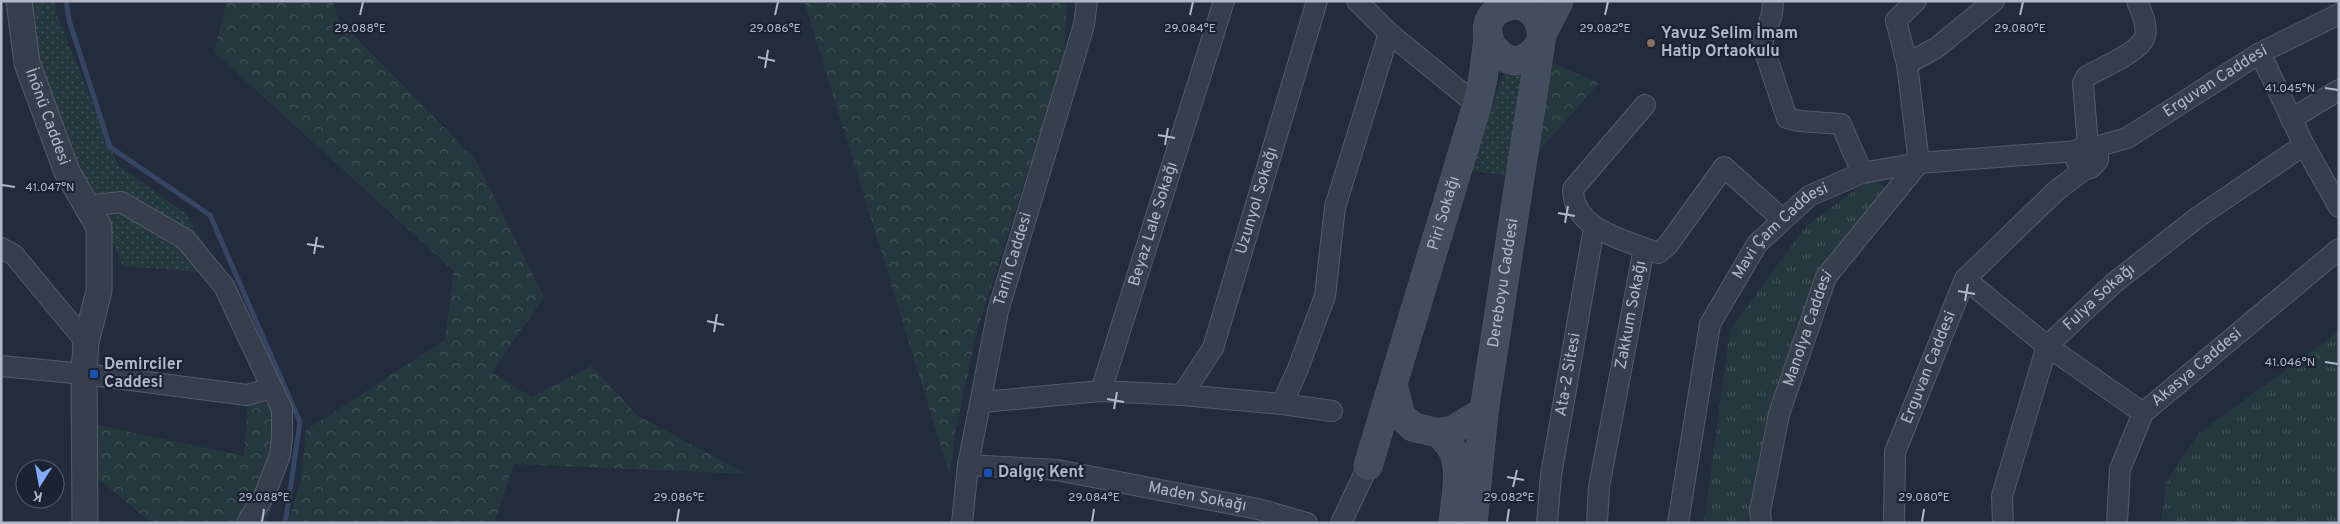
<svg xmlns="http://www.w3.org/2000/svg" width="2340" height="524" font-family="Overpass,sans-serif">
<defs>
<pattern id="grass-dots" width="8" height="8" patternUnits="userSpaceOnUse" patternTransform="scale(1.25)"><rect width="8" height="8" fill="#24393d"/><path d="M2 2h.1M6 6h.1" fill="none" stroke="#415458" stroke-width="1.8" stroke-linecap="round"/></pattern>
<pattern id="forest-crowns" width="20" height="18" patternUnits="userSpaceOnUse" patternTransform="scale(1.25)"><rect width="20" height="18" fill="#24393d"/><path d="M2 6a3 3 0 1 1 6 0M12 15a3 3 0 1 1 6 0" fill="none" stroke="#415458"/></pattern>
<pattern id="park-tufts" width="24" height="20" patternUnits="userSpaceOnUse" patternTransform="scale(1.25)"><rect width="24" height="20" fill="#24393d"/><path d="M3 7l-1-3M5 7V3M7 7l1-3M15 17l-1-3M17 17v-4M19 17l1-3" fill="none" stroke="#415458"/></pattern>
</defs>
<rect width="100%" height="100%" fill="#222c3c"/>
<path fill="url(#grass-dots)" d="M 26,1 L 56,1 L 56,13 L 118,165 L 186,214 L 217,266 L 200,272 L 123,266 L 46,95 Z
M 1508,62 L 1527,67 L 1507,176 L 1470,170 Z"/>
<path fill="url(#forest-crowns)" d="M 227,1 L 332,1 L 339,20 L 475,159 L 544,297 L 492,372 L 531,397 L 592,366 L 637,415 L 746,474 L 514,464 L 494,523 L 288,523 L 301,479 L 306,430 L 445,340 L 454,271 L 214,52 Z
M 804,1 L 1067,1 L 1064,58 L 978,328 L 955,433 L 950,476 Z
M 1551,62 L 1599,83 L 1533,158 Z
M 248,402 L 279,404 L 280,477 L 267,523 L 152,523 L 98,479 L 97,425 L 244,456 Z"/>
<path fill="url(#park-tufts)" d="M 1873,177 L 1885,187 L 1814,289 L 1779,386 L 1761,447 L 1747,523 L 1704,523 L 1730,330 L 1806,226 Z
M 2339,331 L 2339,523 L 2161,523 L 2166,482 L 2199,433 Z"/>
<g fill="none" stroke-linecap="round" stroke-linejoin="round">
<path stroke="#354663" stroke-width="5" d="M 66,1 L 69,20 L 110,147 L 210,215 L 300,422 L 286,518 L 284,523"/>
<g stroke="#545c6a" stroke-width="22">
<g id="minor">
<path d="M 1357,1 L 1389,33 L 1477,105"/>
<path d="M 1773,1 L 1772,14 L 1762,43 L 1787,118 L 1799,121 L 1841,124 L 1862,173"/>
<path d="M 2260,53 L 2304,145 L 2339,207"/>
<path d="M 1907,64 L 1936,48 L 1994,1"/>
<path d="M 2291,119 L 2339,90"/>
<path d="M 2088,147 L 2083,83 L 2087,76 C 2101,68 2141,52 2145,36 C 2148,25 2141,11 2137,1"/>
<path id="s1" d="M 2092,148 L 2098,155 L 2098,160 L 2091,168 C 2083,169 2077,167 2076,158 L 2081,148 L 2092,148 L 2127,138 L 2260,53 L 2339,14"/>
<path d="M 1,248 L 14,255 L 86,342"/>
<path d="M 1644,248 C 1615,237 1573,226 1573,189 L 1645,105"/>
<path d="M 1965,279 L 2047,346 L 2143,413"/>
<path d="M 1,366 L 84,374 L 247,395 L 272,388 L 224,286 L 185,239 L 121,202 L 87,206"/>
<path id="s2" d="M 1101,391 L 1224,1"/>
<path id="s3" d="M 1182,395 L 1213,348 L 1317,1"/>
<path d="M 982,402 L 1101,391 L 1182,395 L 1282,404 L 1297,371 L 1325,296 L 1335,207 L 1389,33"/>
<path d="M 1282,404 L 1332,411"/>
<path id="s4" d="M 968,465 L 1057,470 L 1258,509 L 1307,523"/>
<path d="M 247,523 L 265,494 L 280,455 L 282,438 L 282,409 L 272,388"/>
<path id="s5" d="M 962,523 L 968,465 L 998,311 L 1084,25 L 1087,1"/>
<path d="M 1341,523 L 1368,466"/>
<path id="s6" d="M 1547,523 L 1551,475 L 1594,228"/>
<path id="s7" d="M 1597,523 L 1599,487 L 1644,248 L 1658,253 L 1667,246 L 1724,167 L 1783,220"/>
<path id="s8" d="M 1678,523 L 1710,324 L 1757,244 L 1809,196 L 1862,173 L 1919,163 L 2078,151"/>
<path id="s9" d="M 1761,523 L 1760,511 L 1779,414 L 1826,277 L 1919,163 L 1907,64 L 1896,20 L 1916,1"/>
<path id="s10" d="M 1894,523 L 1895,452 L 1965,279 L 2056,191 L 2085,169"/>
<path id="s11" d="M 2003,523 L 2002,496 L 2047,346 L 2114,283 L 2198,217 L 2304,145"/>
<path id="s12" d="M 2117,523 L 2120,469 L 2143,413 L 2339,249"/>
</g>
</g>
<g stroke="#545c6a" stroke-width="27">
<g id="tertiary">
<path id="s13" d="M 19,1 L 27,63 L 67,172 L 99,227 L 99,291 L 86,342 L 84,374 L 85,523"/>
</g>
</g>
<g stroke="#545c6a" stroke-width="29">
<g id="secondary">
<path d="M 1542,34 L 1559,1"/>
<path d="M 1393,385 L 1401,416 L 1413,427 L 1439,433 L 1453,430 L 1484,411"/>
<path d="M 1439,433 C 1443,438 1449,443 1452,449 C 1463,469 1455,501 1453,523"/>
<path id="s14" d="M 1368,466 L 1477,105 L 1483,78 L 1488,39"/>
<path id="s15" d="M 1473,523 L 1484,411 L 1542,34 C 1540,17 1528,1 1509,6 C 1458,19 1510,94 1540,43"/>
</g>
</g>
<use href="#minor" stroke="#363e4c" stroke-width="20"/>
<use href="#tertiary" stroke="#363e4c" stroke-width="25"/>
<use href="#secondary" stroke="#444c5f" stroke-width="28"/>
</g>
<path fill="none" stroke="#b1b9c8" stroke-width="2" d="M 360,15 L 363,2M 775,15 L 778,2M 1190,15 L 1193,2M 1605,15 L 1608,2M 2020,15 L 2023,2M 758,57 L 775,61M 765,68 L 768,50M 2325,88 L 2338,90M 1158,135 L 1175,138M 1165,145 L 1168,128M 2,185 L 15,187M 1558,213 L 1575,216M 1565,223 L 1568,206M 307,244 L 324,247M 314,254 L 317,237M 1958,291 L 1975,294M 1965,301 L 1968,284M 707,321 L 724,325M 714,332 L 717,314M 2325,362 L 2338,364M 1107,399 L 1124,402M 1114,409 L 1117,392M 1507,477 L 1524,480M 1513,487 L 1517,470M 262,522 L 264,509M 677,522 L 679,509M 1092,522 L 1094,509M 1507,522 L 1509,509M 1922,522 L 1924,509"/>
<circle fill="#8d6e63" stroke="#1b2331" stroke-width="2" cx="1651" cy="43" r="5"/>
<g fill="#1a4fb4" stroke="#1b2331" stroke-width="2">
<rect x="89" y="369" width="10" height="10" rx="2.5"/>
<rect x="983" y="468" width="10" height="10" rx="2.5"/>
</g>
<g text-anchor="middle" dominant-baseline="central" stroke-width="4.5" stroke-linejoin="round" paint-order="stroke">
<g font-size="16" font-weight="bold" fill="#b1b9c8" stroke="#1b2331" text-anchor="start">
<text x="1661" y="34">Yavuz Selim İmam<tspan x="1661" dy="18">Hatip Ortaokulu</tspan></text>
<text x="104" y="365">Demirciler<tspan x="104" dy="18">Caddesi</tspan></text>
<text x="998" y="473">Dalgıç Kent</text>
</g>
<g font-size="16" fill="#b1b9c8" stroke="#1b2331">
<text stroke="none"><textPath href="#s1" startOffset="209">Erguvan Caddesi</textPath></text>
<text stroke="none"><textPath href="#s13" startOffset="120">İnönü Caddesi</textPath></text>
<text stroke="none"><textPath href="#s3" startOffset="210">Uzunyol Sokağı</textPath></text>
<text stroke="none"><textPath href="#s14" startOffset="264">Piri Sokağı</textPath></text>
<text stroke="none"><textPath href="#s2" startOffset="175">Beyaz Lale Sokağı</textPath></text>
<text stroke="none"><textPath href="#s8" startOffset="320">Mavi Çam Caddesi</textPath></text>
<text stroke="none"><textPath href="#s5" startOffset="269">Tarih Caddesi</textPath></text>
<text stroke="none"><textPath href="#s15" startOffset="242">Dereboyu Caddesi</textPath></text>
<text stroke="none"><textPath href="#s11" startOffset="255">Fulya Sokağı</textPath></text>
<text stroke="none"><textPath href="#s7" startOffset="211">Zakkum Sokağı</textPath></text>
<text stroke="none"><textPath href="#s9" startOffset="201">Manolya Caddesi</textPath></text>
<text stroke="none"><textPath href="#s10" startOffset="162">Erguvan Caddesi</textPath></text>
<text stroke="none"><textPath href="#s12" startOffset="185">Akasya Caddesi</textPath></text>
<text stroke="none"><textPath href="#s6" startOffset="150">Ata-2 Sitesi</textPath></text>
<text stroke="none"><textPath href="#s4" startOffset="232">Maden Sokağı</textPath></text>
</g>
</g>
<g font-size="12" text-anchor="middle" fill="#b1b9c8" stroke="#1b2331" stroke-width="4.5" stroke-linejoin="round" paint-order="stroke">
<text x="360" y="32">29.088°E</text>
<text x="775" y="32">29.086°E</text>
<text x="1190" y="32">29.084°E</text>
<text x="2020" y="32">29.080°E</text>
<text x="1605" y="32">29.082°E</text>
<text x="2290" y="92">41.045°N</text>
<text x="50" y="191">41.047°N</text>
<text x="2290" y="366">41.046°N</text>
<text x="264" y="501">29.088°E</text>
<text x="679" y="501">29.086°E</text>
<text x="1094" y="501">29.084°E</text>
<text x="1509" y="501">29.082°E</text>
<text x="1924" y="501">29.080°E</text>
</g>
<rect width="2340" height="524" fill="none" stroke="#b1b9c8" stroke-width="5"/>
<g transform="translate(40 484) rotate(191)"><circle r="24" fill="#1b2331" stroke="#575f6d"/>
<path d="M0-4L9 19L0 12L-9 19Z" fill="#84abfa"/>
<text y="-8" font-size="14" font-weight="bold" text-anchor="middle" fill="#b1b9c8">K</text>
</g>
</svg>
